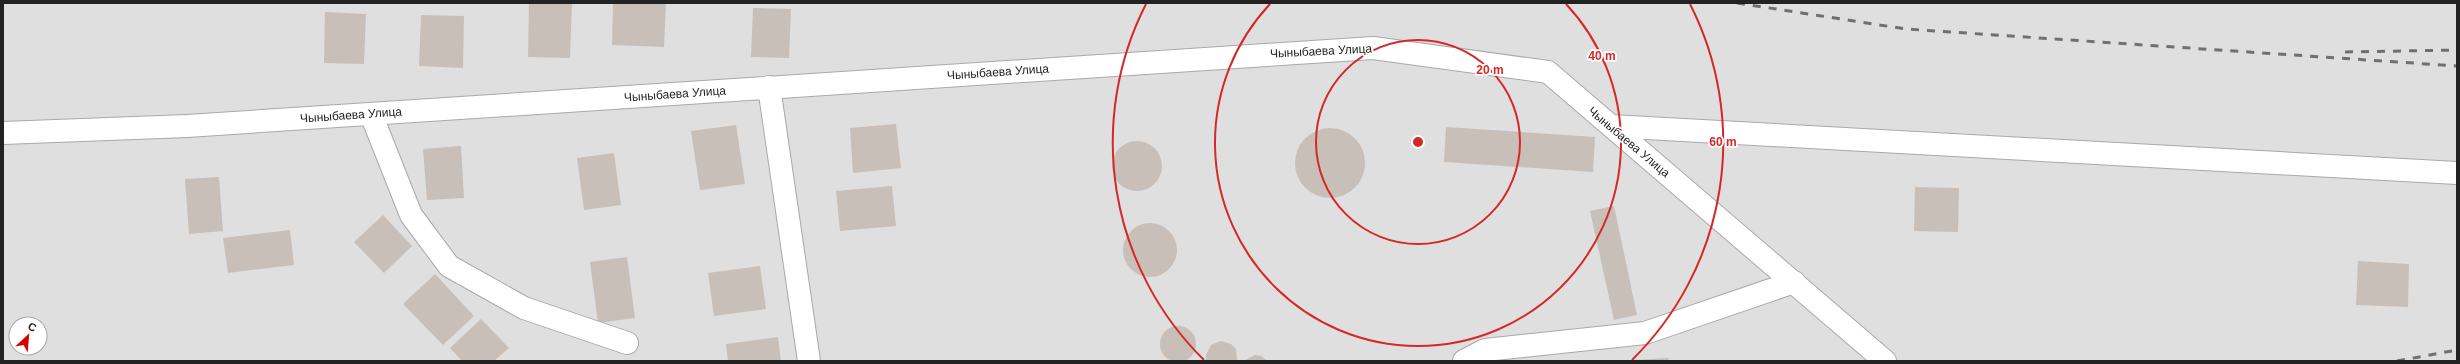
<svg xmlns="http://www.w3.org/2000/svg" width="2460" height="364" font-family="Helvetica,sans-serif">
<rect width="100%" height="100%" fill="#f2efe9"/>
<path fill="#e0dfdf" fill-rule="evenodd" d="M 3,3 L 2457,3 L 2457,361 L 3,361 ZM 16,324 L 40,324 L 40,348 L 16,348 Z"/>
<path fill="#c7bfb8" d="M 529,3 L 572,4 L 570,58 L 528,57 Z
M 613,3 L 666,3 L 664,47 L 612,45 Z
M 753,8 L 791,9 L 789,58 L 751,57 Z
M 325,12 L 366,14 L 364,64 L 324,63 Z
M 421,15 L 464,16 L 463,68 L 419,66 Z
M 896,124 L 901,168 L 853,173 L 850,128 Z
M 736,125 L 745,184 L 700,190 L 691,131 Z
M 1446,127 L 1595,137 L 1593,172 L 1444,162 Z
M1295 163a35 35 0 1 1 70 0a35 35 0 1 1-70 0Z
M1112 166a25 25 0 1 1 50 0a25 25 0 1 1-50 0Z
M 461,146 L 464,198 L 427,200 L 423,149 Z
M 614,153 L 621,205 L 584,210 L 577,158 Z
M 219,177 L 223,231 L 189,234 L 185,179 Z
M 892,186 L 896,226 L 840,231 L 836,191 Z
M 1915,187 L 1959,188 L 1958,232 L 1914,231 Z
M 1614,206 L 1637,315 L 1614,320 L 1590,211 Z
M 383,215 L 412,246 L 384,273 L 354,242 Z
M1123 250a27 27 0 1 1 54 0a27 27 0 1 1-54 0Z
M 290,230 L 294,265 L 228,273 L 223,238 Z
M 627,257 L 635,318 L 598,323 L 590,262 Z
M 2358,261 L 2409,264 L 2408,307 L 2356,305 Z
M 760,266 L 766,309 L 714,316 L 708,273 Z
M 435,274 L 474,316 L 443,345 L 403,304 Z
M 481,319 L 509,348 L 494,361 L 462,361 L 450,348 Z
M1160 344a18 18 0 1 1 36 0a18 18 0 1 1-36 0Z
M 778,337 L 781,361 L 728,361 L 726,344 Z
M 1221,341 L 1231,344 L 1236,349 L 1237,361 L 1206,361 L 1206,355 L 1211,345 Z
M 1255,355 L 1261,356 L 1268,361 L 1243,361 Z
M 1668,358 L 1669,361 L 1635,361 L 1635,360 Z"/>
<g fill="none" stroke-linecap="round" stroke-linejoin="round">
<g stroke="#a9a9a9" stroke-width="24">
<path id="minor" d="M 769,87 L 809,361
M 371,114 L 411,215 L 449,266 L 524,308 L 627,343
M 1611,126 L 2457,173
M 3,133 L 187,126 L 1373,48 L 1548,72 L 1885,361
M 1464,361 L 1485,350 L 1645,333 L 1794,282"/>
</g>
<use href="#minor" stroke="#fff" stroke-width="22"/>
<path stroke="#707070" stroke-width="3" stroke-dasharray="8 8" stroke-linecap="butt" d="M 1737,3 L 1906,29 L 2457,66
M 2345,52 L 2457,50
M 2397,361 L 2457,350"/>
</g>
<g fill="none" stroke="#d62828" stroke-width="2">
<circle cx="1418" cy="142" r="102"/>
<path d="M1566 4A203 203 0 1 1 1270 4"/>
<path d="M1204 360A305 305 0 0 1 1146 4M1690 4A305 305 0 0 1 1632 360"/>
</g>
<g text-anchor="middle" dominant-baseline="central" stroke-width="3.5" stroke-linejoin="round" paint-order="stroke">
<g font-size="12" fill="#222" stroke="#fff">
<text transform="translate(1321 51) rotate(-3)">Чыныбаева Улица</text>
<text transform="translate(998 72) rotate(-4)">Чыныбаева Улица</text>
<text transform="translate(675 94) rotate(-4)">Чыныбаева Улица</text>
<text transform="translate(351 115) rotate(-4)">Чыныбаева Улица</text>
<text transform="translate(1629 142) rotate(40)">Чыныбаева Улица</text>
</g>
</g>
<circle cx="1418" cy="142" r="6" fill="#d62828" stroke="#fff" stroke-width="2"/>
<g font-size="12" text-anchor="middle" font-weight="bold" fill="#d62828" stroke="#fff" stroke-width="3.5" stroke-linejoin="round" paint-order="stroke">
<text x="1602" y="60">40 m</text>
<text x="1490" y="74">20 m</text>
<text x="1723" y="146">60 m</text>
</g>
<rect width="2460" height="364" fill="none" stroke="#222222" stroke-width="8"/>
<g transform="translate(28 336) rotate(26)"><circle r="19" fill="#ffffff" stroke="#a7a7a7"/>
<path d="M0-3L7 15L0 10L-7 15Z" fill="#d40000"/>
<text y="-6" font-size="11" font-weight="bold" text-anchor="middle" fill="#222222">С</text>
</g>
</svg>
